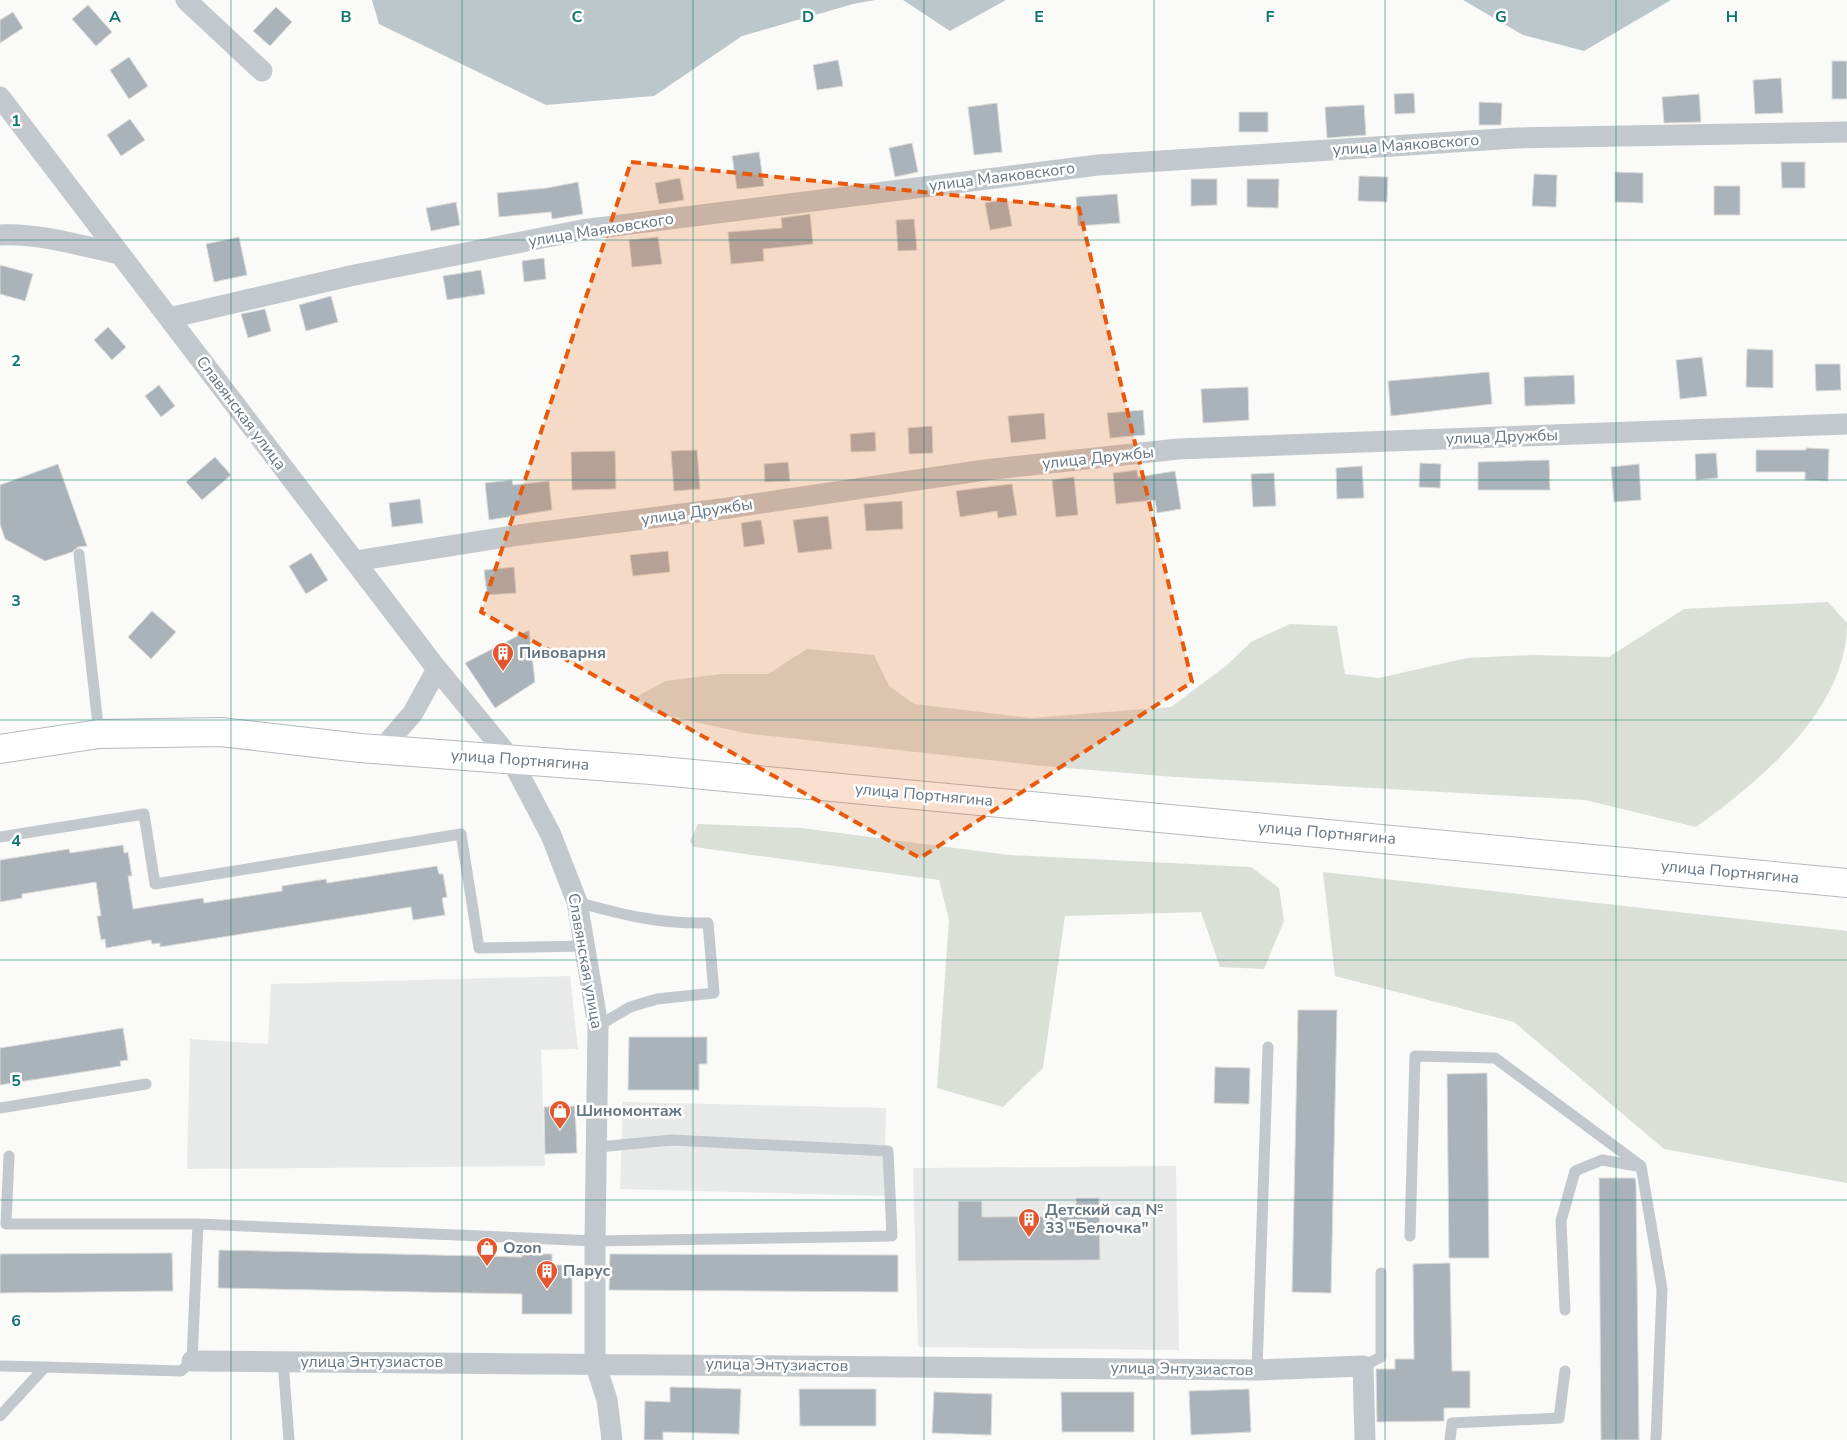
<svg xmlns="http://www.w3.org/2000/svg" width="1847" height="1440" font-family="'Nunito Sans',sans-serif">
<rect width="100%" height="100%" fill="#fafaf8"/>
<path fill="#e8e9e9" d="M 570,976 L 578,1049 L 541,1050 L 545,1166 L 187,1169 L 190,1039 L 268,1044 L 271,984 Z
M 623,1102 L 886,1108 L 884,1196 L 620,1189 Z
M 1176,1166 L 1179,1350 L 918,1347 L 913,1168 Z"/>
<path fill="#dadfd7" d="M 1828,602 L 1847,623 C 1847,710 1760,781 1696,827 L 1585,800 L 1175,777 L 1043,766 L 744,733 L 652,712 L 632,699 L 666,681 L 721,674 L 768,674 L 807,649 L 874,655 L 889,686 L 914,704 L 1030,718 L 1171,707 L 1227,665 L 1251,642 L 1290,624 L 1337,626 L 1345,674 L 1379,678 L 1467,658 L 1534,655 L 1609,657 L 1684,609 Z
M 698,824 L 801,828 L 1009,855 L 1251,867 L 1279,888 L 1284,921 L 1264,969 L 1220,967 L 1201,912 L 1065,916 L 1043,1068 L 1003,1107 L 937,1088 L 949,920 L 939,880 L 694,847 L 690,841 Z
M 1323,872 L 1847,931 L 1847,1183 L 1664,1149 L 1514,1022 L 1335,976 Z"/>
<path fill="#bbc7cb" d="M 372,0 L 875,0 L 853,4 L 742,36 L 654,96 L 546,105 L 379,24 Z
M 903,0 L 1006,0 L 950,31 Z
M 1463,0 L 1671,0 L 1584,51 L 1523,35 Z"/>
<path fill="#aab3b9" stroke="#dcdcda" d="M 88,5 L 112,32 L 96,46 L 72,19 Z
M 276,7 L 292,22 L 270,46 L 253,31 Z
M 13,12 L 23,28 L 0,43 L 0,20 Z
M 129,57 L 148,86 L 129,99 L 110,70 Z
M 838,60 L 843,86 L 817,90 L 813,65 Z
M 1832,61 L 1847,61 L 1847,99 L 1832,99 Z
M 1781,78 L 1783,113 L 1755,114 L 1753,80 Z
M 1414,93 L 1415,113 L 1395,114 L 1394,94 Z
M 1699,94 L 1701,122 L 1664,123 L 1662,97 Z
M 1479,102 L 1502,103 L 1501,125 L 1479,125 Z
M 997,103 L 1002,152 L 974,155 L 968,107 Z
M 1364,105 L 1366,135 L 1327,138 L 1325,107 Z
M 1239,112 L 1268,112 L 1268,132 L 1239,132 Z
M 130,119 L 145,140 L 121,156 L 107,135 Z
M 912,143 L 918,172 L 895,177 L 889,148 Z
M 759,152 L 764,186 L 737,189 L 732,156 Z
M 1781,162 L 1805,162 L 1805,188 L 1782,188 Z
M 1615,172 L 1643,173 L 1643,203 L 1615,202 Z
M 1534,174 L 1557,175 L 1556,207 L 1532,206 Z
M 1359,176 L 1388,177 L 1387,202 L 1358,201 Z
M 680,178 L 684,200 L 659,204 L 655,183 Z
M 1191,179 L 1217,179 L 1217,205 L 1191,206 Z
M 1247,179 L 1279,179 L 1278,208 L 1247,207 Z
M 578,182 L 583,214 L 552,219 L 551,212 L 499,217 L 497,193 L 547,188 Z
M 1714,186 L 1740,186 L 1740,215 L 1714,215 Z
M 1117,194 L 1120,223 L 1078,226 L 1076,197 Z
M 1007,199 L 1012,226 L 990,230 L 985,203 Z
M 456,202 L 460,225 L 431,231 L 426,208 Z
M 810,214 L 813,244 L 763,249 L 764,261 L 731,264 L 728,232 L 782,228 L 781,218 Z
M 914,219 L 917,250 L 898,251 L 896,220 Z
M 239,237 L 247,275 L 214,282 L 206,244 Z
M 658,237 L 662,264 L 632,267 L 629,240 Z
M 544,258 L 546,279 L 524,282 L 522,261 Z
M 0,265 L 33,274 L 25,301 L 0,294 Z
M 481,270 L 485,294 L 447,300 L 443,276 Z
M 331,296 L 338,322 L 306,331 L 299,305 Z
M 265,309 L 271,331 L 248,338 L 241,314 Z
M 108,327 L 126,347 L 112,360 L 94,340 Z
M 1747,349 L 1773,350 L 1773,388 L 1746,387 Z
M 1702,357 L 1707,396 L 1680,399 L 1676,360 Z
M 1815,364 L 1840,364 L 1841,390 L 1816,391 Z
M 1489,372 L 1492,404 L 1391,416 L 1388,381 Z
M 1574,375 L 1575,404 L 1525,406 L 1524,377 Z
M 159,385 L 175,406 L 161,417 L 145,396 Z
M 1248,387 L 1249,420 L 1203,423 L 1201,389 Z
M 1143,410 L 1145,435 L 1110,438 L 1107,413 Z
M 1044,413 L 1046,439 L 1011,443 L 1008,416 Z
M 932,426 L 933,453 L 909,454 L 908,428 Z
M 875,432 L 876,451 L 851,452 L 850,434 Z
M 1806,448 L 1829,449 L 1828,481 L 1805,480 L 1805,472 L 1756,472 L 1756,450 L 1806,450 Z
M 697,450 L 700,489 L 674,491 L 671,451 Z
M 615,451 L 616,489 L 572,490 L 571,452 Z
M 1716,453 L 1718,478 L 1696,480 L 1695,454 Z
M 215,457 L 231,475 L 202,500 L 186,482 Z
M 1549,460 L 1550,490 L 1478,490 L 1478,462 Z
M 788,462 L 790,481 L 765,482 L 764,464 Z
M 1420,463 L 1441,464 L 1440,488 L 1419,487 Z
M 58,464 L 87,546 L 78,547 L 72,552 L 45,561 L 5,539 L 0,524 L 0,485 Z
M 1639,464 L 1641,500 L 1614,502 L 1611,467 Z
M 1362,466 L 1364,498 L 1337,499 L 1336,468 Z
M 1137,470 L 1138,477 L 1175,471 L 1181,509 L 1157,513 L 1155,500 L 1116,504 L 1113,473 Z
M 1274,473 L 1276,506 L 1253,507 L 1251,474 Z
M 1074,477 L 1078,515 L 1056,517 L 1052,480 Z
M 512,480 L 513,485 L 549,481 L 552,510 L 489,520 L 485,483 Z
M 1012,484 L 1017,515 L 998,518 L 997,511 L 960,517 L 956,491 Z
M 420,499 L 423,523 L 392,527 L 389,503 Z
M 902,501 L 903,529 L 866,531 L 864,504 Z
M 828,516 L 832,549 L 798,553 L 793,520 Z
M 761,520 L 765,544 L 744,547 L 741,523 Z
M 668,551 L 670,572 L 633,576 L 630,555 Z
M 311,553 L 328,580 L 306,594 L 289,566 Z
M 514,567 L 516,593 L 487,595 L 484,570 Z
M 152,611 L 176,632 L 151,659 L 128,637 Z
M 529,630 L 535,682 L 495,708 L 465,663 Z
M 123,845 L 124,853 L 128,852 L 132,876 L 128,876 L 133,909 L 203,898 L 204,903 L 282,891 L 282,886 L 326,879 L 327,883 L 437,866 L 439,874 L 443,874 L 447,897 L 442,898 L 445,915 L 413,920 L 411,907 L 160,947 L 160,943 L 152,944 L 151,940 L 106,948 L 105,939 L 101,940 L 97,916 L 101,916 L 96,882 L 22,894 L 22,898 L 0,902 L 0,860 L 69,849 L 70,853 Z
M 1298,1010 L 1337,1010 L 1331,1293 L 1292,1292 Z
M 123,1028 L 128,1060 L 120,1061 L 121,1066 L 0,1085 L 0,1048 Z
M 629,1037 L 707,1037 L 707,1064 L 699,1064 L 699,1090 L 628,1090 Z
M 1215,1067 L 1250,1068 L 1249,1104 L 1214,1103 Z
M 1487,1073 L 1489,1258 L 1449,1258 L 1447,1074 Z
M 575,1106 L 577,1153 L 545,1154 L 544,1107 Z
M 1599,1178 L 1635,1178 L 1636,1184 L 1639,1440 L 1601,1440 Z
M 1076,1198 L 1099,1198 L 1100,1260 L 958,1261 L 958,1201 L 982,1201 L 982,1217 L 1076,1216 Z
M 219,1250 L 522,1257 L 522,1254 L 552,1254 L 552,1265 L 572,1265 L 572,1314 L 522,1314 L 522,1294 L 218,1288 Z
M 172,1253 L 173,1291 L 0,1293 L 0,1254 Z
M 610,1254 L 898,1255 L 898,1292 L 609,1290 Z
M 1450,1263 L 1452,1371 L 1470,1371 L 1470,1408 L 1444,1408 L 1444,1421 L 1377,1422 L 1376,1369 L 1395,1369 L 1395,1359 L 1414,1359 L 1413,1264 Z
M 670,1387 L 741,1389 L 739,1434 L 663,1432 L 663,1440 L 644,1440 L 645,1401 L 670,1402 Z
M 799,1389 L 876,1389 L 876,1426 L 800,1426 Z
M 1249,1389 L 1251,1432 L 1191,1435 L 1189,1391 Z
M 934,1392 L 992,1394 L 991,1435 L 932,1433 Z
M 1061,1392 L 1134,1392 L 1134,1432 L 1062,1432 Z"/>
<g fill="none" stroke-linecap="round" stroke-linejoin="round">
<g stroke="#b5babe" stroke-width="30">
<path id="primary" d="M 0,749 L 99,734 L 221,732 L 360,748 L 651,770 L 1847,883"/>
</g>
<path stroke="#c3c8cc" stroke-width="11" d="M 79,554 L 99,734
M 0,837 L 144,814 L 155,884 L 461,834 L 479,948 L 585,946
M 577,902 C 623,915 660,924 708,923 L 714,993 L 657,999 L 630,1007 L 598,1026
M 0,1108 L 146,1084
M 9,1156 L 6,1224 L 198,1224 L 595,1241 L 892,1236 L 888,1151 L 672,1140 L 598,1147
M 1410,1236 L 1415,1056 L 1495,1058 L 1641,1166 L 1662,1289 L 1656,1440
M 1565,1310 L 1561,1221 L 1575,1171 L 1602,1160 L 1637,1166
M 283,1361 L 289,1440
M 0,1366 L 45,1367
M 1363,1366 L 1381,1357 L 1381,1273
M 1257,1370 L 1268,1047
M 0,1416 L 45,1367 L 181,1371 L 192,1361 L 198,1224
M 1450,1440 L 1452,1423 L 1559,1418 L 1565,1371"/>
<path stroke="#c3c8cc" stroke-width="21" d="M 186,0 L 262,71
M 0,97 L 437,669 L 511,759 L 551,835 L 577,902 L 598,1026 L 595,1241 L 595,1363 L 607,1400 L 612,1440
M 0,235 C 40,233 81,246 120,254
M 169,318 L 350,276 L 582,230 L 1098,165 L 1516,138 L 1847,132
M 355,561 L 519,535 L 728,508 L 985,470 L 1178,449 L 1847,424
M 382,749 L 413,713 L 437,669
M 192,1361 L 1257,1370 L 1363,1366 L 1365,1440"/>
<use href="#primary" stroke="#fff" stroke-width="28"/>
</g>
<path fill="#e8590c" fill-opacity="0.2" stroke="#e8590c" stroke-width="4" stroke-dasharray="10 6" stroke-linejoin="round" d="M 631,162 L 1079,208 L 1192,682 L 920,858 L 481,612 Z"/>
<path fill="none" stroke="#0f766e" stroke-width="1" stroke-opacity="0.55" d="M 231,0 L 231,1440M 462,0 L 462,1440M 693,0 L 693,1440M 924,0 L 924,1440M 1154,0 L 1154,1440M 1385,0 L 1385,1440M 1616,0 L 1616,1440M 0,240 L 1847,240M 0,480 L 1847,480M 0,720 L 1847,720M 0,960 L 1847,960M 0,1200 L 1847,1200"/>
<defs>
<g id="building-pin" transform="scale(1.125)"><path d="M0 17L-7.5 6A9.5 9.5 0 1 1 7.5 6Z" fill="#e4572e" stroke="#fff"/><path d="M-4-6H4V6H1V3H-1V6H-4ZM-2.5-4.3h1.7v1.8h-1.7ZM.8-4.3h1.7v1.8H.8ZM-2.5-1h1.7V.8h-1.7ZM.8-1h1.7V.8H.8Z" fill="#fff"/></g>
<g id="shop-pin" transform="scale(1.125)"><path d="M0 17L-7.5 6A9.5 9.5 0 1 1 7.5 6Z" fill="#e4572e" stroke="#fff"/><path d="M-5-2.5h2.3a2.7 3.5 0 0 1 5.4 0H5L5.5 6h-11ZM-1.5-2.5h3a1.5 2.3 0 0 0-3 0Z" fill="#fff"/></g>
</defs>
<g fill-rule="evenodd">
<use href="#building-pin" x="503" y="653"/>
<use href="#shop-pin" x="560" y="1111"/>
<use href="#building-pin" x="1029" y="1219"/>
<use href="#shop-pin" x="487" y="1248"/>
<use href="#building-pin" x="547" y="1271"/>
</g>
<g text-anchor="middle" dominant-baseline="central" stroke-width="5" stroke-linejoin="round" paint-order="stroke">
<g font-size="16" fill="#657683" stroke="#fff">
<text transform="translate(1406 145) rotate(-4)">улица Маяковского</text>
<text transform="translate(1002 177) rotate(-7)">улица Маяковского</text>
<text transform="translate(601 230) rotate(-9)">улица Маяковского</text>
<text transform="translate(241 413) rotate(53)">Славянская улица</text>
<text transform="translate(1502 437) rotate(-2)">улица Дружбы</text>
<text transform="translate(1098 458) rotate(-6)">улица Дружбы</text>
<text transform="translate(697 512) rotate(-8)">улица Дружбы</text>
<text transform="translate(520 760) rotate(4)">улица Портнягина</text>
<text transform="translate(924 795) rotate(5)">улица Портнягина</text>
<text transform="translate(1327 833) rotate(5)">улица Портнягина</text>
<text transform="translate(1730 872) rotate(5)">улица Портнягина</text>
<text transform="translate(585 961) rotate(80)">Славянская улица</text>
<text x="372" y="1362">улица Энтузиастов</text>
<text transform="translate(777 1365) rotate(1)">улица Энтузиастов</text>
<text transform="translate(1182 1369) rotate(1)">улица Энтузиастов</text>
</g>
<g font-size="16" font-weight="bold" fill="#657683" stroke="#fff" text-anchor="start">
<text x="519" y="653">Пивоварня</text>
<text x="576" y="1111">Шиномонтаж</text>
<text x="1045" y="1210">Детский сад №<tspan x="1045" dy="18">33 "Белочка"</tspan></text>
<text x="503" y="1248">Ozon</text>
<text x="563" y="1271">Парус</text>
</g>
</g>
<g font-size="16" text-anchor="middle" font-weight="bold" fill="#0f766e" stroke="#fff" stroke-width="5" stroke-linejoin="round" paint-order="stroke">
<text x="115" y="22">A</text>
<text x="346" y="22">B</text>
<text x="577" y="22">C</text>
<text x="808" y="22">D</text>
<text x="1039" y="22">E</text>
<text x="1270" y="22">F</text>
<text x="1501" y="22">G</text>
<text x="1732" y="22">H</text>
<text x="16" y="126">1</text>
<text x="16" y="366">2</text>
<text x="16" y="606">3</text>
<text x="16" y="846">4</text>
<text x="16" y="1086">5</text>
<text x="16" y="1326">6</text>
</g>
</svg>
